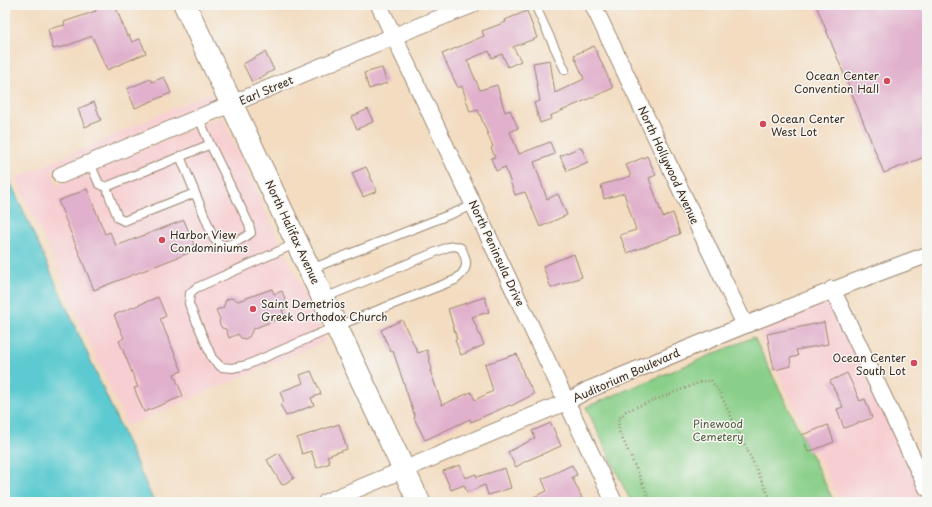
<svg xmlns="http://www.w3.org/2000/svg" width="932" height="507" font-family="'Playpen Sans',sans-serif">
<rect width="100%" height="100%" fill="#f6f6f2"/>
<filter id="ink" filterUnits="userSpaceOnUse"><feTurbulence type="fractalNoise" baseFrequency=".025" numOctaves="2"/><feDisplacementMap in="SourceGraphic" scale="8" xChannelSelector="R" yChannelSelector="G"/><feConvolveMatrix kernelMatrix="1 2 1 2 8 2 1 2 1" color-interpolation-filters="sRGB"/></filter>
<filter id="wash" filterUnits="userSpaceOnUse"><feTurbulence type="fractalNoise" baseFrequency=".012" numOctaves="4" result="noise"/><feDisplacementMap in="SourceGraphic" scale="16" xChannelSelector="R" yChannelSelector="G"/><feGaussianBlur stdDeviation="0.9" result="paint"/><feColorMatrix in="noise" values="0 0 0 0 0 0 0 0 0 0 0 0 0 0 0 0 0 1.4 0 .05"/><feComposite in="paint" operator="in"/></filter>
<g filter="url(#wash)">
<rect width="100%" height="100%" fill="#f3dcc0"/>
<path fill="#f7cfd2" d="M 210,92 L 215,102 L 52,170 L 57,185 L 222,117 L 326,341 L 127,426 L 66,291 L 63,278 L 45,242 L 16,178 Z
M 830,302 L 925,502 L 840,502 L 758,332 Z"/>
<path fill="#89cf89" stroke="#627c54" d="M 754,337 L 834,502 L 631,502 L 586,407 Z"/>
<path fill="#5ccad0" stroke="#4c7a77" d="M 5,170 L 154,502 L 5,502 Z"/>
<g id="blocks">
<path fill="#e1b0cc" d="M 93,5 L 115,5 L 127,36 L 129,35 L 132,42 L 140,39 L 146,53 L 107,70 L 92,36 L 66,46 L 53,49 L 48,29 L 65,25 L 64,22 L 96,11 Z
M 816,5 L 927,5 L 927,156 L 884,173 Z
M 527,11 L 537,38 L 513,47 L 521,61 L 508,67 L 502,54 L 492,58 L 489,51 L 467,60 L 480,90 L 497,85 L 505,112 L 510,110 L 518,128 L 510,132 L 519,154 L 550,142 L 555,154 L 534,162 L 547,199 L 558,194 L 567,215 L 540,227 L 525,192 L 515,195 L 505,167 L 496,171 L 491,158 L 495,157 L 491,148 L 493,147 L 478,110 L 470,112 L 462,86 L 458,88 L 442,54 L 484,36 L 482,31 L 506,22 L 505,20 Z
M 594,46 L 613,88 L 550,116 L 551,119 L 540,123 L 534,103 L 540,101 L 533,63 L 550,60 L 555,93 L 584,79 L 574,55 Z
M 265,52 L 274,70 L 252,82 L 243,64 Z
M 382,68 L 387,83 L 369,89 L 364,73 Z
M 164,77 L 171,93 L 135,108 L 127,89 L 150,79 L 152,82 Z
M 94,102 L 101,120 L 85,127 L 78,109 Z
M 368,109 L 373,122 L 357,129 L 351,117 Z
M 581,147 L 588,162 L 567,171 L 560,156 Z
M 647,156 L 656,175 L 649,178 L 663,217 L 673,213 L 680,234 L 627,253 L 620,235 L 636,230 L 624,193 L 604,199 L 601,185 L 631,176 L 626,165 Z
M 366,167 L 377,191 L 363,197 L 352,173 Z
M 87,189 L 105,234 L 110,232 L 116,246 L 184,220 L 196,250 L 94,290 L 58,201 Z
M 574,254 L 582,277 L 551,288 L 543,266 Z
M 272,289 L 274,294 L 282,291 L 288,308 L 282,310 L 285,316 L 253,329 L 249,337 L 245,339 L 241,338 L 238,334 L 229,338 L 226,329 L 222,328 L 220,325 L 219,322 L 220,319 L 216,310 L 223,308 L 226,300 L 230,298 L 235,299 L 238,301 Z
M 158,297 L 166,316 L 160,319 L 182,371 L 174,374 L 183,396 L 144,412 L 134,388 L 138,387 L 119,341 L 124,338 L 114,315 Z
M 485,297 L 489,312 L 472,317 L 484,345 L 461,355 L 455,340 L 457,339 L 448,309 Z
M 402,320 L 418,353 L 427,350 L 432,370 L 430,370 L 442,405 L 471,392 L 475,400 L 493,391 L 485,364 L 517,354 L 524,375 L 534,394 L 511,406 L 510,405 L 471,422 L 470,419 L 425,440 L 414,418 L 415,417 L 393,351 L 391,352 L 381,330 Z
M 824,322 L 828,344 L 796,350 L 798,356 L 790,358 L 791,366 L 774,370 L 767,334 Z
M 311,371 L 321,394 L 311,398 L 314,405 L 286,416 L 280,404 L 284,402 L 280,392 L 303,383 L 300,375 Z
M 847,373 L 860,401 L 865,399 L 872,418 L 844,428 L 837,409 L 843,407 L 830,381 Z
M 551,423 L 561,446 L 526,461 L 516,467 L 508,452 L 535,438 L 532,431 Z
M 339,424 L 347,449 L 327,456 L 330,463 L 317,468 L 311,451 L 302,454 L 297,438 Z
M 828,425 L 834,442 L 808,452 L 802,435 Z
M 279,453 L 294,478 L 282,485 L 267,460 Z
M 460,465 L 465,478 L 476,474 L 477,477 L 505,468 L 511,488 L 488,495 L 485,485 L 467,492 L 464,485 L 451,490 L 443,471 Z
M 572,465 L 577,475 L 572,477 L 582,498 L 573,502 L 523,502 L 547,491 L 542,479 Z"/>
</g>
</g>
<g filter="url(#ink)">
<use href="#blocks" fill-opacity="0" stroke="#97836f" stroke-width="1"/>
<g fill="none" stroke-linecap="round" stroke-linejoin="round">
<g stroke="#97836f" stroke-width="10">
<path id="lane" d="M 535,5 L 565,70
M 180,156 L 214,239 C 217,242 220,245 225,245 C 232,245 246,237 251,233 L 249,224 L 210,144
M 90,163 L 99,184 L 106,187 L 206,146 L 210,144 L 199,118
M 106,187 L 118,218 L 124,221 L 195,193
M 297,243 L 196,288 L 190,293 L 189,304 L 212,358 L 221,367 L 232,368 L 247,365 L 337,326 L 455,280 C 468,270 469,263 461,248 L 455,246 L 448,247 L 324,298
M 311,269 L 474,205"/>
</g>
<g stroke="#97836f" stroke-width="18">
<path id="street" d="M 379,5 L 614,502
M 593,5 L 745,325
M 61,175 L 394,36 L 472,5
M 832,289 L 927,488
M 326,502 L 566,402 L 588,390 C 701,343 813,296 927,255"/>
</g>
<g stroke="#97836f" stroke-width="24">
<path id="secondary" d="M 185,5 L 419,502"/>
</g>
<path stroke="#97836f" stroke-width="2.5" stroke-dasharray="1 3" stroke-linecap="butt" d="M 651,502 L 619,431 L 618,420 L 626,411 L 701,382 L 711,380 L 720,393 L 772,502"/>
<use href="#lane" stroke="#fff" stroke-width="8"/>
<use href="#street" stroke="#fff" stroke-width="16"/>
<use href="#secondary" stroke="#fff" stroke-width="22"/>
</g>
</g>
<g fill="#d1495b" stroke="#f6f6f2" stroke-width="1.5">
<circle cx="887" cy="81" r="4"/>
<circle cx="763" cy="124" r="4"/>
<circle cx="162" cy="240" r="4"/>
<circle cx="253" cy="309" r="4"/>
<circle cx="914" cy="363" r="4"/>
</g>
<g text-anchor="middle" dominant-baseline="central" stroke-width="3" stroke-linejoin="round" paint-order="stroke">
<g font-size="11" fill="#3b2a1e" stroke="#f6f6f2" text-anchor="start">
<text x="879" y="75" text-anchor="end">Ocean Center<tspan x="879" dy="13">Convention Hall</tspan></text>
<text x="771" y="118">Ocean Center<tspan x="771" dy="13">West Lot</tspan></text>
<text x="170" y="234">Harbor View<tspan x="170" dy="13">Condominiums</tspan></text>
<text x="261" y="303">Saint Demetrios<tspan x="261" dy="13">Greek Orthodox Church</tspan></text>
<text x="906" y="357" text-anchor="end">Ocean Center<tspan x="906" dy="13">South Lot</tspan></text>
</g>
<g font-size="11" fill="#3b2a1e" stroke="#f6f6f2">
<text transform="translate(266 90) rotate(-23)">Earl Street</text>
<text transform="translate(669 165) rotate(65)">North Hollywood Avenue</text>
<text transform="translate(293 232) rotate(65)">North Halifax Avenue</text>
<text transform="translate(497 253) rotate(65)">North Peninsula Drive</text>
<text transform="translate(626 375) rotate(-24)">Auditorium Boulevard</text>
</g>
<g font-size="11" fill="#525c3e" stroke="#f6f6f2">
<text x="718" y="423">Pinewood<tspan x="718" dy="13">Cemetery</tspan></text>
</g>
</g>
<rect width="932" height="507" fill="none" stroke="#f6f6f2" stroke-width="20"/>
</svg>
